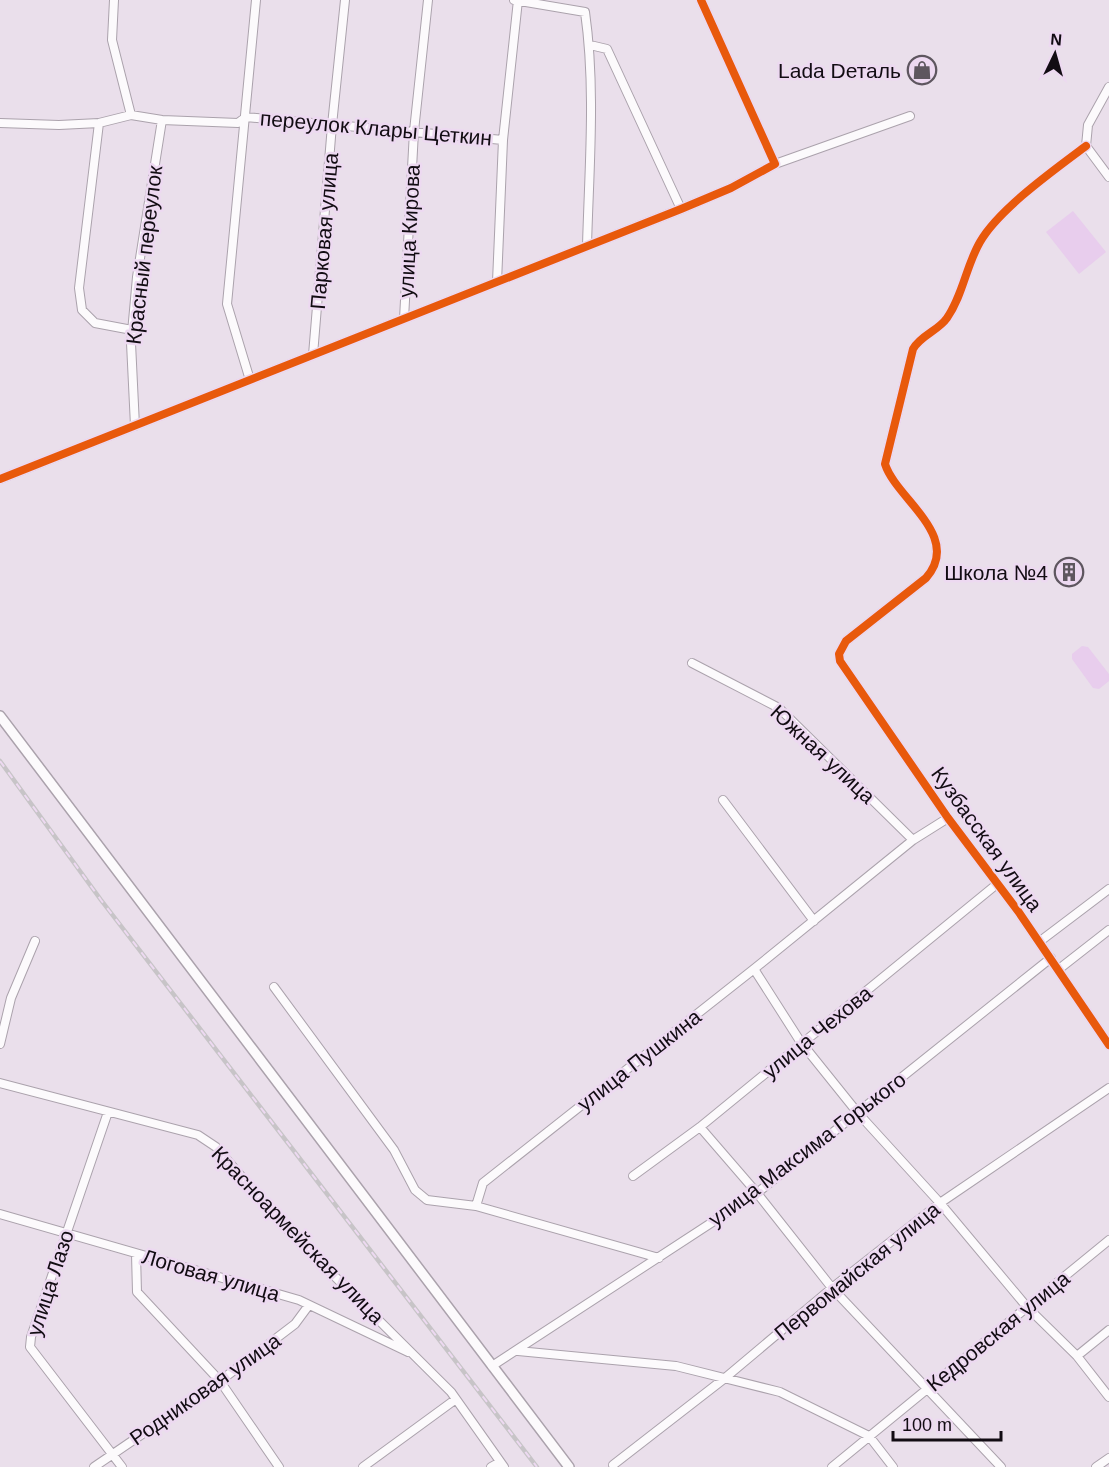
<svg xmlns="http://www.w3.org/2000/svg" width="1109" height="1467" font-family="Helvetica,sans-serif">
<rect width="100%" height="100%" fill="#eadfeb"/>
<path fill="#e8cded" d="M 1073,211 L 1106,252 L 1079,274 L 1046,232 Z
M 1082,646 L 1088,647 L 1109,674 L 1109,681 L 1099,689 L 1093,688 L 1072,659 L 1072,654 Z"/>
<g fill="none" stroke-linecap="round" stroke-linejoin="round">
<g stroke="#aba2ac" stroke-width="10">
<path id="minor" d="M 114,0 L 112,40 L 131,115
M 514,0 L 585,12 C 596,89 589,169 587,246
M 590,45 L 607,49 L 681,209
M 1109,87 L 1088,125 L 1086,146 L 1109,177
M 0,123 L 59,125 L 99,123 L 131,115 L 162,120 L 238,123 L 246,117 L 503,140
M 99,123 L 79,288 L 82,310 L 95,323 L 132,330
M 1086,146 C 1054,170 999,209 980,242 C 966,266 963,295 947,318 C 938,331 921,335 913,349 L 885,464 C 896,499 963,536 926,578 L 846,641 L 839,654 L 840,661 L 948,818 L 1018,911 L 1109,1045
M 775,164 L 910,116
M 497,282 L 503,140 L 518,0
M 404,319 L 414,131 L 428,0
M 313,355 L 332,125 L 345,0
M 250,380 L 227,304 L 256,0
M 135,426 L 131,343 L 137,277 L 162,120
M 0,479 L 681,209 L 731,188 L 775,164 L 701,0
M 692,663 L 779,708 L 913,840
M 723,800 L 814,921
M 1039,942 L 1109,889
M 754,969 L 800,1041 L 857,1112 L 940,1203 L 1027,1307 L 1077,1356 L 1109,1397
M 1059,969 L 1109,930
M 274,987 L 394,1150 L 415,1190 L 427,1200 L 476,1206 L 659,1258
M 0,1044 L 11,998 L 35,941
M 0,1083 L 198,1135 L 216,1147 L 284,1226 L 451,1392 L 504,1467
M 108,1112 L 31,1337 L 30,1347 L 122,1467
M 700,1127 L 757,1193 L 832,1288 L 1001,1467
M 633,1176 L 700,1127 L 997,884
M 476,1206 L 483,1183 L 754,969 L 913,840 L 948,818
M 0,1214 L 299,1300 L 408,1352
M 136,1254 L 137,1292 L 220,1381 L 279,1467
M 518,1351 L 676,1366 L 780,1392 L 869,1436 L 893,1467
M 1077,1356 L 1109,1330
M 492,1366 L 757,1193 L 1051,958
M 613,1465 L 725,1378 L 832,1288 L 940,1203 L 1109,1088
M 94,1467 L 220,1381 L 295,1324 L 309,1305
M 363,1467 L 456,1399
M 491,1467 L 500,1462
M 832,1467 L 1109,1240
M 1096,1467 L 1109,1458"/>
</g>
<g stroke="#aba2ac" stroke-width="12">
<path id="tertiary" d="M 0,716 L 569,1467"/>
</g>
<use href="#minor" stroke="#fcfafc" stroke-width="8"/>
<use href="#tertiary" stroke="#fcfafc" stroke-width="9"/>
<g stroke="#c7c4c7" stroke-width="4.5">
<path id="rail" d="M 0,761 L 101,900 L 537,1467"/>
</g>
<use href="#rail" stroke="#edd9f1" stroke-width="2" stroke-dasharray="7" stroke-linecap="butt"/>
<g stroke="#edd9f1" stroke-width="11">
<path id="cycleway" d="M 1086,146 C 1054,170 999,209 980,242 C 966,266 963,295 947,318 C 938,331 921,335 913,349 L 885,464 C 896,499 963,536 926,578 L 846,641 L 839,654 L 840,661 L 948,818 L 1018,911 L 1109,1045
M 0,479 L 681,209 L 731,188 L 775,164 L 701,0"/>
</g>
<use href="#cycleway" stroke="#e8590c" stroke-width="8"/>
</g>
<defs>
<g id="shop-ring" transform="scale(1.5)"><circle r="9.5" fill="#edd9f1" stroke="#5e565f" stroke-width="1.5"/><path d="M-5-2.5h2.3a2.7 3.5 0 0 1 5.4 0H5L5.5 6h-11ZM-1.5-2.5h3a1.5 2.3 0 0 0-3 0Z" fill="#5e565f"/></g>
<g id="building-ring" transform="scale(1.5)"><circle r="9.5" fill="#edd9f1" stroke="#5e565f" stroke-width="1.5"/><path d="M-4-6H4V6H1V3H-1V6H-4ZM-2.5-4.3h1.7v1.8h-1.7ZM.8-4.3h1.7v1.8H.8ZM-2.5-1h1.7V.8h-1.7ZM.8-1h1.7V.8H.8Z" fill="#5e565f"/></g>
</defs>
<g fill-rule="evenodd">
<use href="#shop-ring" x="922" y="70"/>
<use href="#building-ring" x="1069" y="572"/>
</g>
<g text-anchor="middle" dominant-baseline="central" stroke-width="5" stroke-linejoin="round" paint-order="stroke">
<g font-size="21" fill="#120c13" stroke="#edd9f1" text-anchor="end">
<text x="901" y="70">Lada Dеталь</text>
<text x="1048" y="572">Школа №4</text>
</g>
<g font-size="21" fill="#120c13" stroke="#edd9f1">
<text transform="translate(376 128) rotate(5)">переулок Клары Цеткин</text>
<text transform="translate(324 231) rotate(-85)">Парковая улица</text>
<text transform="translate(409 231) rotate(-87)">улица Кирова</text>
<text transform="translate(144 255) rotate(-83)">Красный переулок</text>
<text transform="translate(823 754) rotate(43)">Южная улица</text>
<text transform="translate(987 839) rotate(54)">Кузбасская улица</text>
<text transform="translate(817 1032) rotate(-39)">улица Чехова</text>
<text transform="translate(639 1060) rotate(-38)">улица Пушкина</text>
<text transform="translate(807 1149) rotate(-37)">улица Максима Горького</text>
<text transform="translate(298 1235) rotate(46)">Красноармейская улица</text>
<text transform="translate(857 1271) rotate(-39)">Первомайская улица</text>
<text transform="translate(211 1275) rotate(16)">Логовая улица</text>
<text transform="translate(50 1283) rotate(-72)">улица Лазо</text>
<text transform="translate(998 1331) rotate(-39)">Кедровская улица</text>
<text transform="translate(205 1389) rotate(-35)">Родниковая улица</text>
</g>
</g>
<g transform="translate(1055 54) rotate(5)" stroke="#edd9f1" stroke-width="4.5" paint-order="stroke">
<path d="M0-4.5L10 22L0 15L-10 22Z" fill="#120c13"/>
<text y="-9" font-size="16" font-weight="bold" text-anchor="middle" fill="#120c13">N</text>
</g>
<path d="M893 1431v9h108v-9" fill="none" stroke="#120c13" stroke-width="3"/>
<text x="902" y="1431" font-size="18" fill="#120c13" stroke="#edd9f1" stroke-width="4.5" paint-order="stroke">100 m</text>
</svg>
